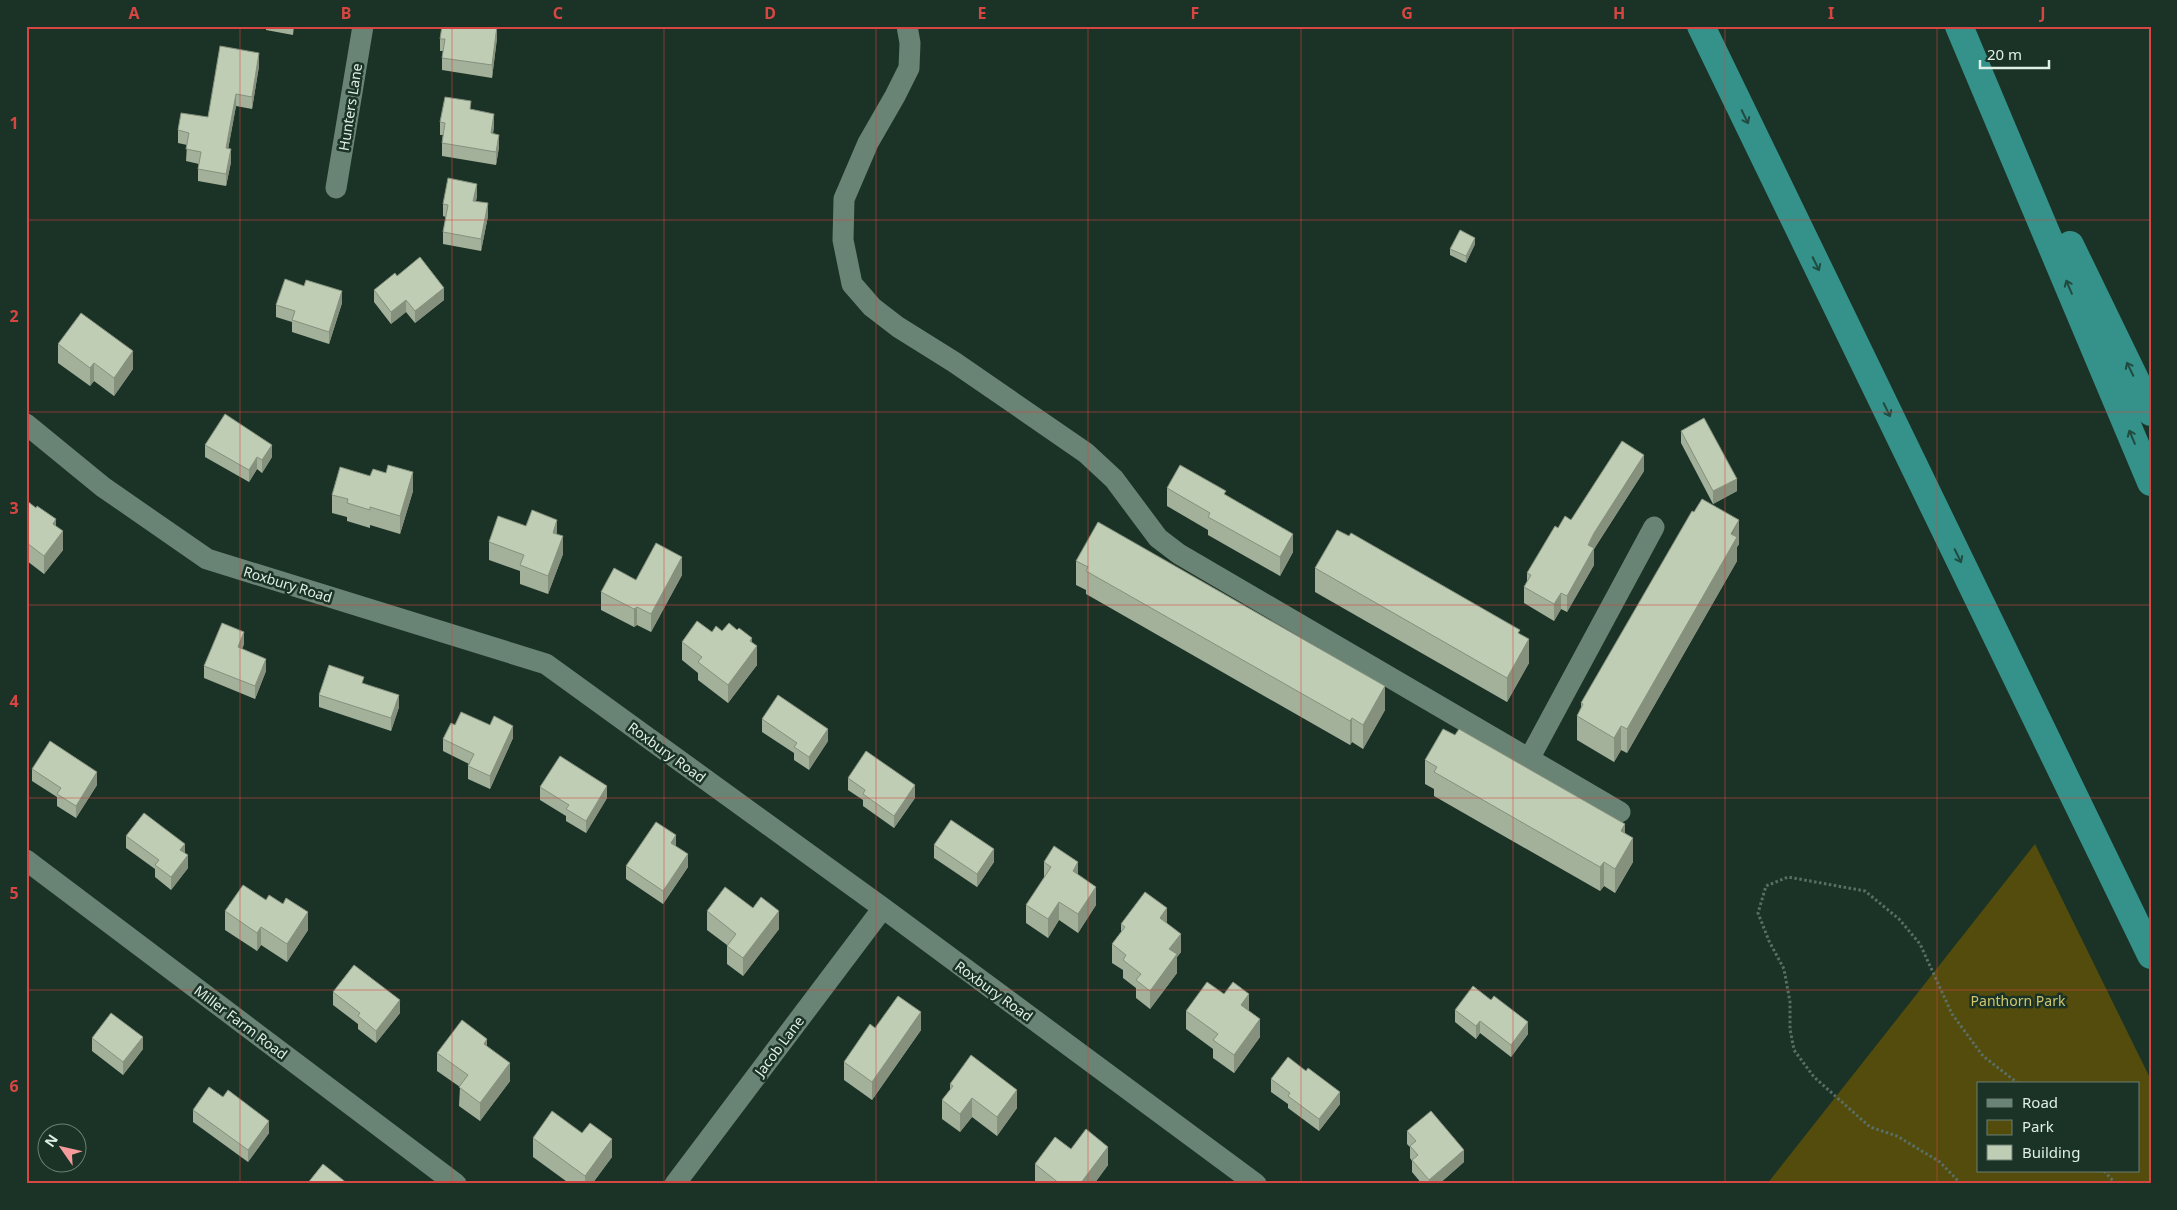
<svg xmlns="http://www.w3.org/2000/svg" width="2177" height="1210" font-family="'Noto Sans',sans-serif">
<rect width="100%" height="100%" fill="#1b3326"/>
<path fill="#534c0c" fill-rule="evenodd" d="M 2035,844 L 2151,1080 L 2151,1184 L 1767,1184 ZM 1978,1084 L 2138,1084 L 2138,1171 L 1978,1171 Z"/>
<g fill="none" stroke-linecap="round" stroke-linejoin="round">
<path stroke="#5a6f64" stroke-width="3" stroke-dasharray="2.5 2.5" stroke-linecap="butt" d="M 2104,1171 L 2116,1184
M 1961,1184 L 1940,1162 L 1897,1136 L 1870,1127 L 1814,1077 L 1794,1050 L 1790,1029 L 1790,1002 L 1784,969 L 1769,941 L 1758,913 L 1766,886 L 1788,877 L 1865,891 L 1899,919 L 1920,944 L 1952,1014 L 1983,1056 L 2019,1084"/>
<path stroke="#698374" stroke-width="21" d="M 907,26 L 910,43 L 909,68 L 895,96 L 868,143 L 844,199 L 843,240 L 852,284 L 872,307 L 898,327 L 954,362 L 1086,453 L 1114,479 L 1158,538 L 1179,554 L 1620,812
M 336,188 L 363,26
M 26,424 L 103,487 L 207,559 L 546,664 L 883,908 L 1256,1184
M 1529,759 L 1654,527
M 26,860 L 456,1184
M 675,1184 L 883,908"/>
<path stroke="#34928a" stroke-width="28" d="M 1701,26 L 2151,955
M 1959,26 L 2151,482
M 2070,245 L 2151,412"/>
</g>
<path fill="#a3b09a" d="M 266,26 L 294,26 L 293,35 L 266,30 Z
M 497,38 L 492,78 L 442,70 L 442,58 L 443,51 L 440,51 L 440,39 Z
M 259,66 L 252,109 L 236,106 L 228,149 L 231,162 L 226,186 L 198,181 L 198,169 L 199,164 L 186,161 L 187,145 L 178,143 L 178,130 L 208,117 Z
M 471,110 L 494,126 L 493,134 L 499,147 L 496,165 L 442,156 L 442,143 L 443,135 L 440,135 L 440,122 Z
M 477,196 L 476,201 L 488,216 L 481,251 L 443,244 L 443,232 L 446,217 L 443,216 L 443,204 Z
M 1475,244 L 1466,263 L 1450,255 L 1450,249 Z
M 397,276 L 444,300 L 415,323 L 406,312 L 391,324 L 374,302 L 374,290 Z
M 342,303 L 329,344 L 292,332 L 292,322 L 276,317 L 276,305 Z
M 58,344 L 133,369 L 114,396 L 94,381 L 90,386 L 58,363 Z
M 1681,431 L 1737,491 L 1713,504 L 1681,443 Z
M 205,445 L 272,457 L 262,473 L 257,469 L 249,482 L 205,457 Z
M 1644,471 L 1594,549 L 1594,565 L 1567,612 L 1561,609 L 1554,621 L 1524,603 L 1524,587 L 1527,581 L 1527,573 L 1558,528 Z
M 1167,488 L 1226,495 L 1293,552 L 1280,576 L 1208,535 L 1208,530 L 1167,506 Z
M 413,491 L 400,534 L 370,525 L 370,528 L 347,521 L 347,517 L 332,513 L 332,495 Z
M 26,500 L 56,527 L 63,550 L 44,574 L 27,561 L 26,562 Z
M 1694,512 L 1739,544 L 1737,547 L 1737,561 L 1627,753 L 1621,750 L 1614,762 L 1577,740 L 1577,716 L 1581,708 L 1581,703 Z
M 526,526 L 557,534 L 563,554 L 548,594 L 520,584 L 520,571 L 489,560 L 489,542 Z
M 1076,561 L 1385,710 L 1363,749 L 1352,742 L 1350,745 L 1086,594 L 1086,590 L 1076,585 Z
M 1315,568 L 1529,663 L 1507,702 L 1315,592 Z
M 682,575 L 651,632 L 637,625 L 634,627 L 601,610 L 601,592 L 636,580 Z
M 712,632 L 752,643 L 757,665 L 728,703 L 698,680 L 698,673 L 682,660 L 682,642 Z
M 244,644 L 242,649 L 266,671 L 255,699 L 204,678 L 204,666 Z
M 364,684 L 399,707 L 391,731 L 319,707 L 319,695 Z
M 762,719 L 828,741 L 809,770 L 794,760 L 794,753 L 762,732 Z
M 455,725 L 513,738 L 490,789 L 468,779 L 468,766 L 469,764 L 443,751 L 443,739 Z
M 1425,760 L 1625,833 L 1633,862 L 1615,893 L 1604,886 L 1600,891 L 1434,796 L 1434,789 L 1425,784 Z
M 32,769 L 97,785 L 76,818 L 57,806 L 57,797 L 32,781 Z
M 848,778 L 915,798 L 894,828 L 863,806 L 863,800 L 848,790 Z
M 540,787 L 607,798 L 586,833 L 566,821 L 566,816 L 540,800 Z
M 126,836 L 185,854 L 188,868 L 171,890 L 155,877 L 155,869 L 126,848 Z
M 934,845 L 994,862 L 977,887 L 934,858 Z
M 1044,862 L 1078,875 L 1096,905 L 1078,933 L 1059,920 L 1048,938 L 1026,923 L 1026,905 L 1044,878 Z
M 626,866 L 688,867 L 663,904 L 626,879 Z
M 266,900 L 283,904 L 308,930 L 287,962 L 261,945 L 257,951 L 225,930 L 225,911 Z
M 753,908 L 779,929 L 743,976 L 727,964 L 727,945 L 707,930 L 707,911 Z
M 1167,923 L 1181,952 L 1177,957 L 1177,973 L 1150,1009 L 1136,998 L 1136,988 L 1123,978 L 1123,970 L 1112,963 L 1112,944 L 1121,932 L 1121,924 Z
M 333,992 L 400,1013 L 376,1043 L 358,1029 L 358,1024 L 333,1005 Z
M 1224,994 L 1249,1011 L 1260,1037 L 1234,1073 L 1213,1058 L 1213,1049 L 1186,1029 L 1186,1011 Z
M 1455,1010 L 1528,1034 L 1511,1057 L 1480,1033 L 1476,1039 L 1455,1022 Z
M 875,1028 L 921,1030 L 872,1100 L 844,1080 L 844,1062 Z
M 92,1038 L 143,1049 L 123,1075 L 92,1051 Z
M 487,1046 L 510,1081 L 480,1121 L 459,1106 L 460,1087 L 437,1071 L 437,1053 Z
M 1271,1079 L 1340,1104 L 1319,1131 L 1288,1108 L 1288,1104 L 1271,1092 Z
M 950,1084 L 1017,1108 L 997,1136 L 972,1117 L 960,1132 L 942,1119 L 942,1100 L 950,1090 Z
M 193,1110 L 269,1133 L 248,1162 L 193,1122 Z
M 1407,1131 L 1464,1162 L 1439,1184 L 1422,1184 L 1412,1172 L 1412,1161 L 1410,1158 L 1410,1147 L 1407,1144 Z
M 533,1138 L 612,1157 L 592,1184 L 570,1184 L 533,1157 Z
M 1071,1149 L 1108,1165 L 1094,1184 L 1036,1184 L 1035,1183 L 1035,1164 Z"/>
<path fill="#85907d" d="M 497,26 L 497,38 L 492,78 L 492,65 Z
M 259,53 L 259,66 L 252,109 L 252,97 Z
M 27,84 L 27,102 L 26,103 L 26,85 Z
M 236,94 L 236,106 L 226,161 L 226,148 Z
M 494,114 L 494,126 L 491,146 L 491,133 Z
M 499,135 L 499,147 L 496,165 L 496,152 Z
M 231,149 L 231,162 L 226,186 L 226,174 Z
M 477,184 L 477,196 L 473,213 L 473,201 Z
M 488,203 L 488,216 L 481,251 L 481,239 Z
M 1475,238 L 1475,244 L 1466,263 L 1466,256 Z
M 444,288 L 444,300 L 415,323 L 415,311 Z
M 342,291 L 342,303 L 329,344 L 329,332 Z
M 406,300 L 406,312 L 391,324 L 391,312 Z
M 133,351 L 133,369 L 114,396 L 114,378 Z
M 94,363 L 94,381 L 90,386 L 90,368 Z
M 272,445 L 272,457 L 262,473 L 262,460 Z
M 1644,455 L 1644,471 L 1594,549 L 1594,565 L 1567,612 L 1567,596 L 1594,533 Z
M 257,457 L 257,469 L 249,482 L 249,470 Z
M 413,472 L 413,491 L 400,534 L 400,516 Z
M 1737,479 L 1737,491 L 1713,504 L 1713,491 Z
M 56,519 L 56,538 L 53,524 Z
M 557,520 L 557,538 L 553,533 Z
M 1739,520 L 1739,544 L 1737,547 L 1737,561 L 1627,753 L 1627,729 Z
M 63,531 L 63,550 L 44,574 L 44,556 Z
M 1293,534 L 1293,552 L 1280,576 L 1280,557 Z
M 563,536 L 563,554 L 548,594 L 548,576 Z
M 27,543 L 27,561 L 26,562 L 26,544 Z
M 682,557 L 682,575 L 651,632 L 651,614 Z
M 1561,593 L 1561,609 L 1554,621 L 1554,604 Z
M 637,607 L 637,625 L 634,627 L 634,609 Z
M 244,632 L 244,644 L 238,660 L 238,647 Z
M 752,638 L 752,653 L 757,646 L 757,665 L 728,703 L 728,685 Z
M 1529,639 L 1529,663 L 1507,702 L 1507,678 Z
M 266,659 L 266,671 L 255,699 L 255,686 Z
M 1385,686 L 1385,710 L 1363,749 L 1363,725 Z
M 399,695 L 399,707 L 391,731 L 391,718 Z
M 1352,718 L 1352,742 L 1350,745 L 1350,721 Z
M 513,726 L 513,738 L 490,789 L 490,776 Z
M 1621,726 L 1621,750 L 1614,762 L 1614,738 Z
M 828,729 L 828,741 L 809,770 L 809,757 Z
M 97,772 L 97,785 L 76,818 L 76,806 Z
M 915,785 L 915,798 L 894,828 L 894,816 Z
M 607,786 L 607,798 L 586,833 L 586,821 Z
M 1625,824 L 1625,848 L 1621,831 Z
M 676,835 L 676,847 L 671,843 Z
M 1633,838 L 1633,862 L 1615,893 L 1615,869 Z
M 185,844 L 185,856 L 180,850 Z
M 994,849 L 994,862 L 977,887 L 977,874 Z
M 688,854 L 688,867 L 663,904 L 663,891 Z
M 188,855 L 188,868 L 171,890 L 171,877 Z
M 1078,862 L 1078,881 L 1073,871 Z
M 1604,862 L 1604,886 L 1600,891 L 1600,867 Z
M 1096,887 L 1096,905 L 1078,933 L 1078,914 Z
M 1059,902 L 1059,920 L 1048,938 L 1048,919 Z
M 1167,908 L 1167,926 L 1160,918 Z
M 779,911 L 779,929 L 743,976 L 743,958 Z
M 308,912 L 308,930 L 287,962 L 287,944 Z
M 261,927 L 261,945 L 257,951 L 257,933 Z
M 1181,934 L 1181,952 L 1177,957 L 1177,973 L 1150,1009 L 1150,991 L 1169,949 Z
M 1249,994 L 1249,1012 L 1241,1005 Z
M 400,1000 L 400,1013 L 376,1043 L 376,1031 Z
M 921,1012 L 921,1030 L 872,1100 L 872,1082 Z
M 1260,1019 L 1260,1037 L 1234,1073 L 1234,1055 Z
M 1480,1021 L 1480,1033 L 1476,1039 L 1476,1026 Z
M 1528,1022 L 1528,1034 L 1511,1057 L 1511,1045 Z
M 143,1037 L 143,1049 L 123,1075 L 123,1062 Z
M 487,1039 L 487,1057 L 484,1044 Z
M 510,1063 L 510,1081 L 480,1121 L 480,1103 Z
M 1017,1090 L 1017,1108 L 997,1136 L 997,1117 Z
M 1340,1092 L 1340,1104 L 1319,1131 L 1319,1119 Z
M 972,1098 L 972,1117 L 960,1132 L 960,1114 Z
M 269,1121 L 269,1133 L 248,1162 L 248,1150 Z
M 612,1139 L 612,1157 L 592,1184 L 585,1184 L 585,1176 Z
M 1108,1147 L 1108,1165 L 1094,1184 L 1080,1184 Z
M 1464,1150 L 1464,1162 L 1439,1184 L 1429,1184 L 1429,1180 Z"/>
<path fill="#becdb3" stroke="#85907d" d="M 442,26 L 497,26 L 492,65 L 442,58 L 445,39 L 440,39 Z
M 220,46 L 259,53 L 252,97 L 236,94 L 226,148 L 231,149 L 226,174 L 198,169 L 201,152 L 186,149 L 189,133 L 178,130 L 181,113 L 208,117 Z
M 445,97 L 471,101 L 470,109 L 494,114 L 491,133 L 499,135 L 496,152 L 442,143 L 445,123 L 440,122 Z
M 448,178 L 477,184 L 473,201 L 488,203 L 481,239 L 443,232 L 448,205 L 443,204 Z
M 1460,230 L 1475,238 L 1466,256 L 1450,249 Z
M 420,257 L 444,288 L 415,311 L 406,300 L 391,312 L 374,290 L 395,273 L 397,276 Z
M 285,279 L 304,286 L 306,280 L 342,291 L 329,332 L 292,320 L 295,311 L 276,305 Z
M 81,313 L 133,351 L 114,378 L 94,363 L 90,368 L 58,344 Z
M 225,414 L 272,445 L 262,460 L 257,457 L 249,470 L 205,445 Z
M 1704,418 L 1737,479 L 1713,491 L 1681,431 Z
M 1622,441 L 1644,455 L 1594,533 L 1588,545 L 1594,548 L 1567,596 L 1561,593 L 1554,604 L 1524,587 L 1531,575 L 1527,573 L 1555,526 L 1558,528 L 1565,516 L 1571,520 Z
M 388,465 L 413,472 L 400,516 L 370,507 L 370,510 L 347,503 L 348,499 L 332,495 L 340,467 L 370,476 L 373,469 L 386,473 Z
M 1180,465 L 1226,491 L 1224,494 L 1293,534 L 1280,557 L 1208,517 L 1210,513 L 1167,488 Z
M 1702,499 L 1739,520 L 1731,534 L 1737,537 L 1627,729 L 1621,726 L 1614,738 L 1577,716 L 1583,704 L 1581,703 L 1692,511 L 1694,512 Z
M 26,500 L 36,508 L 37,506 L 56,519 L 53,524 L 63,531 L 44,556 L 27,543 L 26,544 Z
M 532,510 L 557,520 L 553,533 L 563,536 L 548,576 L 520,565 L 524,555 L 489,542 L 498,516 L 526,526 Z
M 1098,522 L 1385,686 L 1363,725 L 1352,718 L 1350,721 L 1086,571 L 1088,567 L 1076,561 Z
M 1337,530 L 1349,536 L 1351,533 L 1520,630 L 1518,633 L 1529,639 L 1507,678 L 1315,568 Z
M 656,543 L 682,557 L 651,614 L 637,607 L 634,609 L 601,592 L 614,568 L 636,580 Z
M 697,621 L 712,632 L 716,626 L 722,631 L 729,623 L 737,630 L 739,628 L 752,638 L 750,641 L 757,646 L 728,685 L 698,662 L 702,657 L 682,642 Z
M 222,623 L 244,632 L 238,647 L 266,659 L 255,686 L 204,666 Z
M 329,665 L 364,677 L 362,683 L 399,695 L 391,718 L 319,695 Z
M 778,695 L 828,729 L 809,757 L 794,747 L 797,743 L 762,719 Z
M 461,712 L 490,725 L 494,716 L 513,726 L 490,776 L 468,766 L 474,754 L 443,739 L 451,723 L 455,725 Z
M 1443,729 L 1455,735 L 1459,729 L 1625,824 L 1621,831 L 1633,838 L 1615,869 L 1604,862 L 1600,867 L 1434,772 L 1437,767 L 1425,760 Z
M 50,741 L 97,772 L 76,806 L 57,794 L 61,788 L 32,769 Z
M 866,751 L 915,785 L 894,816 L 863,794 L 865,790 L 848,778 Z
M 560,756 L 607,786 L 586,821 L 566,809 L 569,805 L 540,787 Z
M 144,813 L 185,844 L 180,850 L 188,855 L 171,877 L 155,865 L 159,860 L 126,836 Z
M 951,820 L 994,849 L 977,874 L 934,845 Z
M 656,822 L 676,835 L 671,843 L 688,854 L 663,891 L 626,866 Z
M 1054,846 L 1078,862 L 1073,871 L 1096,887 L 1078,914 L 1059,902 L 1048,919 L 1026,905 L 1051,867 L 1044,862 Z
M 243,885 L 266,900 L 269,895 L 283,904 L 286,898 L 308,912 L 287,944 L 261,927 L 257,933 L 225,911 Z
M 725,887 L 753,908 L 761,897 L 779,911 L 743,958 L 727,946 L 736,934 L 707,911 Z
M 1145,892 L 1167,908 L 1160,918 L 1181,934 L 1169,949 L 1177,954 L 1150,991 L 1136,980 L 1141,974 L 1123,960 L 1126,955 L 1112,944 L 1125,927 L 1121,924 Z
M 354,965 L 400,1000 L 376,1031 L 358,1016 L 360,1013 L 333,992 Z
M 1207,982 L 1224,994 L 1233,982 L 1249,994 L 1241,1005 L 1260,1019 L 1234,1055 L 1213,1040 L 1218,1034 L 1186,1011 Z
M 1473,986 L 1491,1000 L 1494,996 L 1528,1022 L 1511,1045 L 1480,1021 L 1476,1026 L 1455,1010 Z
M 898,996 L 921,1012 L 872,1082 L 844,1062 L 870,1024 L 875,1028 Z
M 111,1013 L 143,1037 L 123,1062 L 92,1038 Z
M 462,1020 L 487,1039 L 484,1044 L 510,1063 L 480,1103 L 459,1087 L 468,1075 L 437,1053 Z
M 971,1055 L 1017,1090 L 997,1117 L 972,1098 L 960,1114 L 942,1100 L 953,1086 L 950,1084 Z
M 1288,1057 L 1306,1071 L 1308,1068 L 1340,1092 L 1319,1119 L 1288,1096 L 1290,1093 L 1271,1079 Z
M 209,1087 L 223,1097 L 228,1090 L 269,1121 L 248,1150 L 193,1110 Z
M 552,1111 L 582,1133 L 590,1123 L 612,1139 L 585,1176 L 533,1138 Z
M 1431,1111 L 1464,1150 L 1429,1180 L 1412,1160 L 1418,1155 L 1410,1146 L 1416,1141 L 1407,1131 Z
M 1086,1129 L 1108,1147 L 1080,1184 L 1060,1184 L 1035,1164 L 1055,1137 L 1071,1149 Z
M 323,1164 L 348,1184 L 307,1184 Z"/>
<defs><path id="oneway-shaft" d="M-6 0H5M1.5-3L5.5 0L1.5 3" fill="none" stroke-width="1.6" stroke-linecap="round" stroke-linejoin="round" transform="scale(1.25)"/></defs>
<g stroke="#214b3f">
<use href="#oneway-shaft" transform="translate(1745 117) rotate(64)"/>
<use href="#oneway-shaft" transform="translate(1816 264) rotate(64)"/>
<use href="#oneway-shaft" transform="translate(2069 287) rotate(-113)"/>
<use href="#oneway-shaft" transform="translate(2130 369) rotate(-116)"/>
<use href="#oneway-shaft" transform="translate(1887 410) rotate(64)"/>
<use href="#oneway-shaft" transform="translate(2132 437) rotate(-113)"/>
<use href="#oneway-shaft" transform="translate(1958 556) rotate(64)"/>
</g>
<path fill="none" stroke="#d84644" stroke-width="1" stroke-opacity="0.55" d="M 240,26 L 240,1184M 452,26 L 452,1184M 664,26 L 664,1184M 876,26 L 876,1184M 1088,26 L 1088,1184M 1301,26 L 1301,1184M 1513,26 L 1513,1184M 1725,26 L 1725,1184M 1937,26 L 1937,1184M 26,220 L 2151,220M 26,412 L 2151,412M 26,605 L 2151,605M 26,798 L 2151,798M 26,990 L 2151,990"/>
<g text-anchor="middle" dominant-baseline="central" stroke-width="5" stroke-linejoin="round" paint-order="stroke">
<g font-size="14" fill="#e0efe6" stroke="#1b3326">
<text transform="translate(350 107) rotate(-81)">Hunters Lane</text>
<text transform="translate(288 584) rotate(17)">Roxbury Road</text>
<text transform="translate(667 752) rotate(36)">Roxbury Road</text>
<text transform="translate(994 991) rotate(36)">Roxbury Road</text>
<text transform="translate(241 1022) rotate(37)">Miller Farm Road</text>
<text transform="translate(779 1046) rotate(-53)">Jacob Lane</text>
</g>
<g font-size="14" fill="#cfc66e" stroke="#1b3326">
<text x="2018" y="1000">Panthorn Park</text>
</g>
</g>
<rect width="2177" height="1210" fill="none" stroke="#1b3326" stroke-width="55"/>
<rect x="1977" y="1082" width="162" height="90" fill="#1b3326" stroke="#6a7e73"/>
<rect x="1987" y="1099" width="25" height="8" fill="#698374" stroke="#6a7e73"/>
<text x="2022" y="1108" font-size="15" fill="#e0efe6">Road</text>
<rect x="1987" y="1120" width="25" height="15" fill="#534c0c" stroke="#6a7e73"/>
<text x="2022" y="1132" font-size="15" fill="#e0efe6">Park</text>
<rect x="1987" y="1145" width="25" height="15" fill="#becdb3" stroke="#6a7e73"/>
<text x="2022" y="1158" font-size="15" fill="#e0efe6">Building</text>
<g transform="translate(62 1148) rotate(304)"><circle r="24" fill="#1b3326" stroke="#6a7e73"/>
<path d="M0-4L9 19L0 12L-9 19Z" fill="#f59b9b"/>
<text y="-8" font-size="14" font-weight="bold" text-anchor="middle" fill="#e0efe6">N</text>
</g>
<path d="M1980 60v8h69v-8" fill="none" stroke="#e0efe6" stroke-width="2.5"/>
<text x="1987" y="60" font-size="15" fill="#e0efe6" stroke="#1b3326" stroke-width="4" paint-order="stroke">20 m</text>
<rect x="28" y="28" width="2122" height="1154" fill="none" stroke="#d84644" stroke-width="2"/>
<g font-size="16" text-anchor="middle" font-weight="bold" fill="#d84644">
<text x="134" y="19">A</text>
<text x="346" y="19">B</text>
<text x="558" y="19">C</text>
<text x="770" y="19">D</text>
<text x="982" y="19">E</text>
<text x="1195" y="19">F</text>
<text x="1407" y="19">G</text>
<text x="1619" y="19">H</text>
<text x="1831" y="19">I</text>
<text x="2043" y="19">J</text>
<text x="14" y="129">1</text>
<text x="14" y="322">2</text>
<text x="14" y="514">3</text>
<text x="14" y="707">4</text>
<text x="14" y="899">5</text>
<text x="14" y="1092">6</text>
</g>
</svg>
